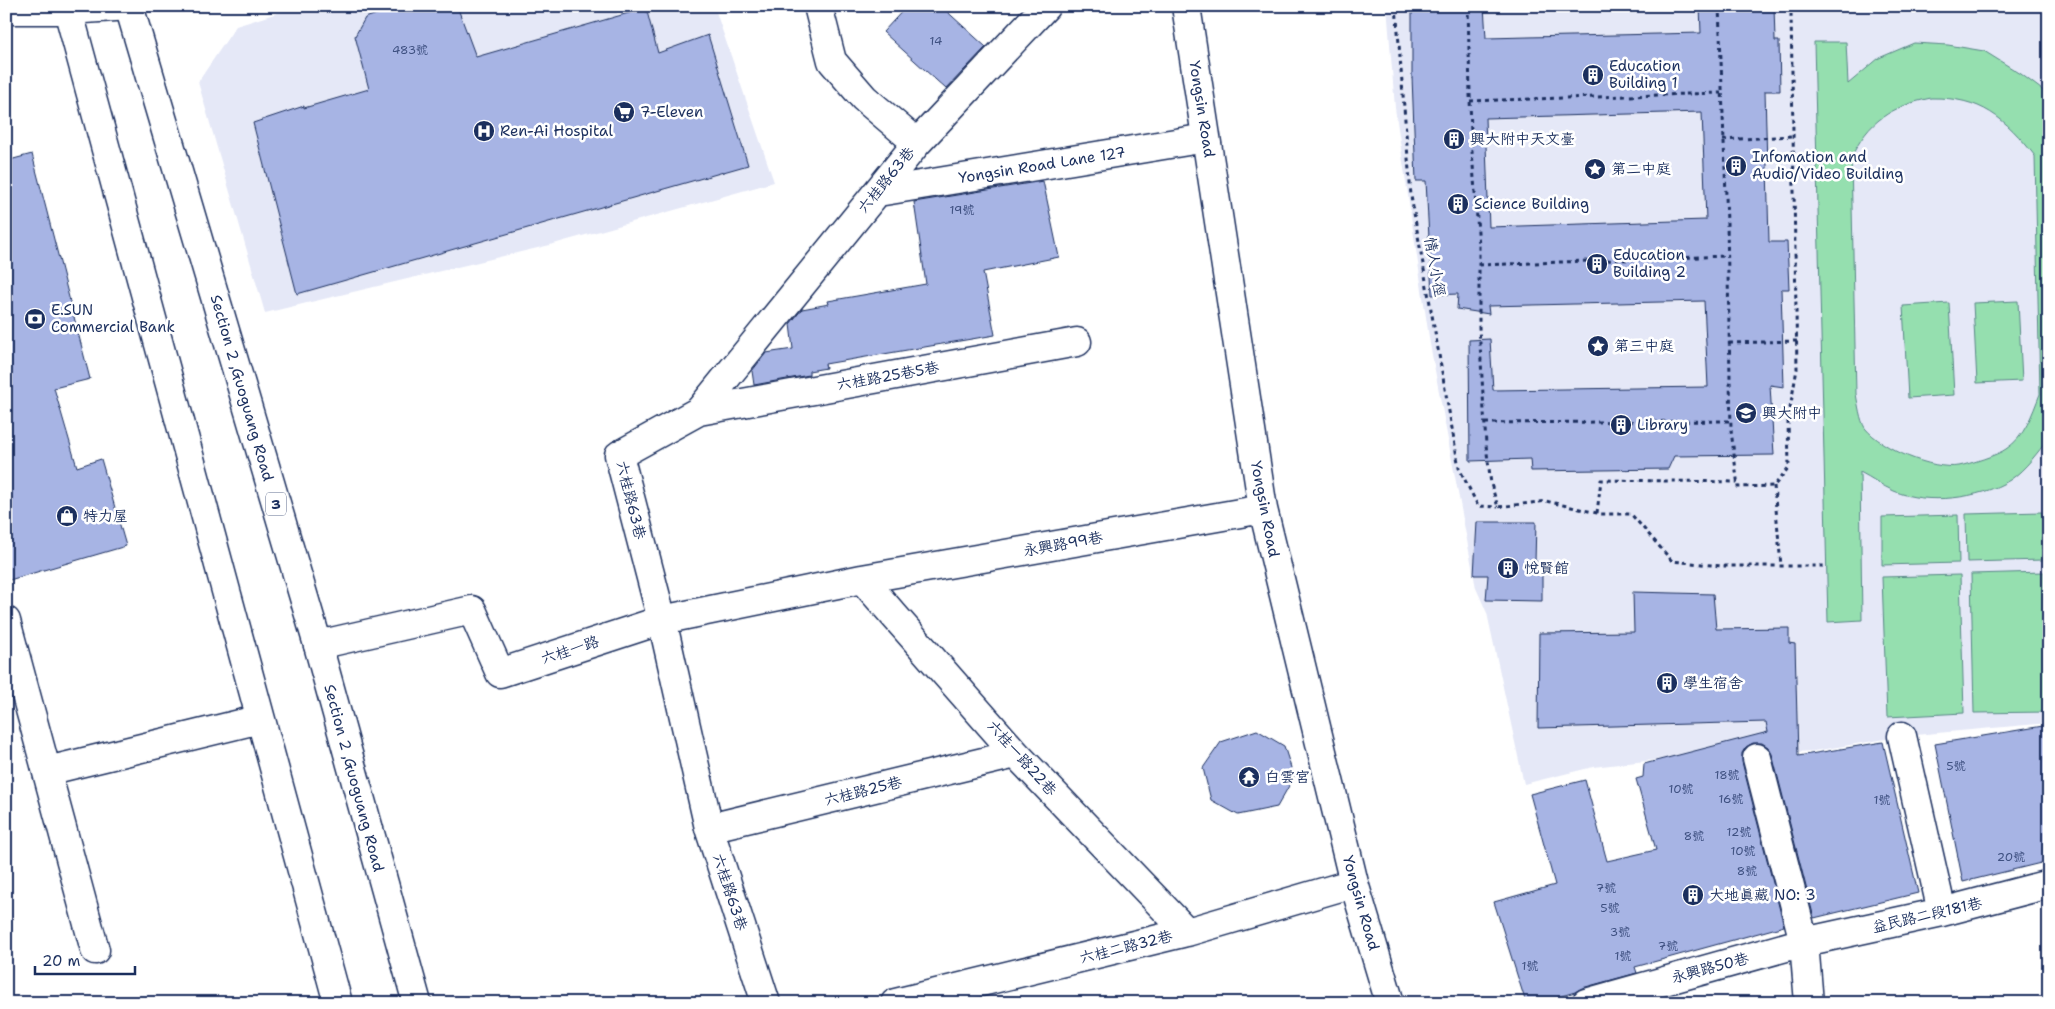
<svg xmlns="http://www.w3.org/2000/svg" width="2055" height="1009" font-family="'Shantell Sans','LXGW WenKai TC',sans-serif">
<rect width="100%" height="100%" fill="#fff"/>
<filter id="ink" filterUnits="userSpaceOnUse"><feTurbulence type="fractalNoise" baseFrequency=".02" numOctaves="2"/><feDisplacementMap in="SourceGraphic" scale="10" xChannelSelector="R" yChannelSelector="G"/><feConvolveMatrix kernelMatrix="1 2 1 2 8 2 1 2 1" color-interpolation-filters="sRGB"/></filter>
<g filter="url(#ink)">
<path fill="#e5e8f7" d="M 300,6 L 612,6 L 618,15 L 650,6 L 714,6 L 774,182 L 550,245 L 265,313 L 198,82 L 236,26 Z
M 1387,6 L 2049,6 L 2049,723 L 1904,736 L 1814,751 L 1681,757 L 1593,767 L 1524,784 L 1487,613 L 1476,588 L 1430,344 L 1395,108 Z"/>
<path fill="#95dfaf" stroke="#588786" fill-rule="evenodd" d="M 1814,42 L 1846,42 L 1848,84 L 1879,58 L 1914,43 L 1948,45 L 1984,51 L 2021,74 L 2049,95 L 2049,438 C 2037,453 2026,469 2010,480 C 1980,499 1926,505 1894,491 C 1882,486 1872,478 1860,472 L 1862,620 L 1828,622 ZM 1931,98 C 1981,97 2005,118 2035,156 L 2040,394 C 2032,414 2025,437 2006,449 C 1998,455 1969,464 1959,466 C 1932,470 1882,449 1865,428 C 1860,420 1858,404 1856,394 L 1851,158 C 1868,121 1892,106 1931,98 Z
M 2018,301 L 2022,381 L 1977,383 L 1973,303 Z
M 1949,303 L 1954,395 L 1908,398 L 1903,306 Z
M 2042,512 L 2043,560 L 1967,562 L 1966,514 Z
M 1958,515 L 1959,563 L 1882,565 L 1882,517 Z
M 2044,572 L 2048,712 L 1974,713 L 1971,574 Z
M 1960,575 L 1964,713 L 1887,717 L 1882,577 Z"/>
<path fill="#a7b4e4" stroke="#1b2f5e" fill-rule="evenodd" d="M 401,6 L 457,6 L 476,57 L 646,8 L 658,53 L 708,35 L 748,165 L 297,294 L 253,123 L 304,106 L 304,108 L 369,89 L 355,36 L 365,18 Z
M 907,6 L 941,6 L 986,47 L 946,89 L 883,32 Z
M 1412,6 L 1484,6 L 1486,38 L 1701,33 L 1700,6 L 1774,6 L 1775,41 L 1779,41 L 1780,91 L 1765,91 L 1769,242 L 1787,242 L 1789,289 L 1781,289 L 1784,387 L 1770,385 L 1774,455 L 1674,456 L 1668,469 L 1531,471 L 1530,459 L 1470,461 L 1469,340 L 1490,339 L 1493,390 L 1708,387 L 1704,301 L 1488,306 L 1489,314 L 1457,309 L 1458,294 L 1432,295 L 1426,181 L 1416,181 L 1412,77 ZM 1702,112 L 1706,220 L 1489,227 L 1485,118 Z
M 32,154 L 90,379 L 54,388 L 77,467 L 101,459 L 126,546 L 6,581 L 6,161 Z
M 1043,181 L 1059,257 L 983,272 L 995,335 L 825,364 L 826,368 L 809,371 L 809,375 L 754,385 L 752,371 L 766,353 L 793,349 L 790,324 L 802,309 L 829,304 L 828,301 L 926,284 L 914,202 Z
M 1477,522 L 1536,522 L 1535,562 L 1542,562 L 1542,601 L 1486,600 L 1488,575 L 1474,575 Z
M 1633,592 L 1713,594 L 1716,629 L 1789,628 L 1789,643 L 1795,644 L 1798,756 L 1883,742 L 1918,893 L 1814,918 L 1772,754 L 1768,747 L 1762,743 L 1753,743 L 1746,747 L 1742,753 L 1742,762 L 1784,926 L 1635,967 L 1637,973 L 1582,988 L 1575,992 L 1538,1003 L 1526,1003 L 1494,902 L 1555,885 L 1530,794 L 1585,780 L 1607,861 L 1656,850 L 1636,779 L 1643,777 L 1644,764 L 1768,732 L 1766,722 L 1538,728 L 1539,633 L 1634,632 Z
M 2049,725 L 2049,861 L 1963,882 L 1935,744 Z
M 1257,730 L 1284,746 L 1294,777 L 1277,807 L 1238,815 L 1211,800 L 1203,768 L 1221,742 Z"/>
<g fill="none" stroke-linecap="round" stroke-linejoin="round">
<g stroke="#1b2f5e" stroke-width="31">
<path id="minor" d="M 818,6 L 832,61 L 864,98 L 917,143
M 1186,6 L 1263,509 L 1354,883 L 1390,1003
M 6,10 L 68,10 L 131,6
M 878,192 L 1206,138
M 699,411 L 1077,342
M 862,579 L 1016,754 L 1187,932
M 6,621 L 95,950
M 318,645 L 472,610 L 500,673 L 662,620 L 862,579 L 1263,509
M 1902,736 L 1942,912
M 1757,758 L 1804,942 L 1809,1003
M 47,771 L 260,719
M 709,828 L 1016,754
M 766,1003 L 709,828 L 662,620 L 619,455 L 699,411 L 917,143 L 1046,6
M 895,1003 L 1187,932 L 1354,883
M 1586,1003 L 1804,942 L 1942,912 L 2049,884"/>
</g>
<g stroke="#1b2f5e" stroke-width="31">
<path id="major" d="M 67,6 L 338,1003
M 129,6 L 318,645 L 417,1003"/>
</g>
<path stroke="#1b2f5e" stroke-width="3" stroke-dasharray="4 4" stroke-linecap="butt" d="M 1396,6 L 1411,196 L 1459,468 L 1478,506 L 1498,507
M 1468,6 L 1471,138 L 1479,246 L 1479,327 L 1486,445 L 1491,484 L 1498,507 L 1546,501 L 1601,514 L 1631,514 L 1672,561 L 1721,566 L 1827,566
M 1719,6 L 1727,223 L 1731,430 L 1738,487 L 1774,486 L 1789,467 L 1788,420 L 1797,369 L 1791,13
M 1470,101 L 1721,93
M 1723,140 L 1793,136
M 1479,265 L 1727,256
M 1729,343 L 1797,341
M 1485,423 L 1731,421
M 1774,486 L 1781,566
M 1597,513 L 1601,480 L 1738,482"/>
<use href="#minor" stroke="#fff" stroke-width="28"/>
<use href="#major" stroke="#fff" stroke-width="28"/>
</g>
</g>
<defs>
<g id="building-disc" transform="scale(1.125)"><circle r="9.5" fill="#1b2f5e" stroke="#fff"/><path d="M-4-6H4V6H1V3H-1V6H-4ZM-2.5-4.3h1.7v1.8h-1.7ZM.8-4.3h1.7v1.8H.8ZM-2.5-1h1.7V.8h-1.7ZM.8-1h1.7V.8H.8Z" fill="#fff"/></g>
<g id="supermarket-disc" transform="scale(1.125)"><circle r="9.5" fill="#1b2f5e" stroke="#fff"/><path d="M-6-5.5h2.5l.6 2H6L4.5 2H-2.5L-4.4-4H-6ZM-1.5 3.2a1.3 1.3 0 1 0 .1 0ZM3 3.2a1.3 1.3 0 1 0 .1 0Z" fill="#fff"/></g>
<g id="hospital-disc" transform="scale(1.125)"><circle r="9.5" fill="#1b2f5e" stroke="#fff"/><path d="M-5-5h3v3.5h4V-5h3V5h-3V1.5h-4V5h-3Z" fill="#fff"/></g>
<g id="sight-disc" transform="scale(1.125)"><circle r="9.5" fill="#1b2f5e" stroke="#fff"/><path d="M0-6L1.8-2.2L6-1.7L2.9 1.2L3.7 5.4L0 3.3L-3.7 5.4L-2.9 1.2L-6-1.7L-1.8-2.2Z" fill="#fff"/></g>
<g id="bank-disc" transform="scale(1.125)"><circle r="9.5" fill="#1b2f5e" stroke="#fff"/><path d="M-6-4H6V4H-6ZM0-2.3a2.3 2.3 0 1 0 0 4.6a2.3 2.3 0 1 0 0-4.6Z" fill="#fff"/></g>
<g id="school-disc" transform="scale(1.125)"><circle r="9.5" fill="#1b2f5e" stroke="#fff"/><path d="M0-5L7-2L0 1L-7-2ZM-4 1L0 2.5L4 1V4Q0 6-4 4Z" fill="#fff"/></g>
<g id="shop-disc" transform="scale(1.125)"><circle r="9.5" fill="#1b2f5e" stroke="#fff"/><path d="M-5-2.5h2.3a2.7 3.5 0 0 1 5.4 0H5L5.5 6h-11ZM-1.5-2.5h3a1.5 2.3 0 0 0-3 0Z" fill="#fff"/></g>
<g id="temple-disc" transform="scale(1.125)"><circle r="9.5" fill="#1b2f5e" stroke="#fff"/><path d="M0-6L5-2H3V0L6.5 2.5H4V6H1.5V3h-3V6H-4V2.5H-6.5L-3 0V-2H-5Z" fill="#fff"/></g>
</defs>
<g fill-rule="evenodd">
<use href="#building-disc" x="1593" y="75"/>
<use href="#supermarket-disc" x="624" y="112"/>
<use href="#hospital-disc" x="484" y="131"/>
<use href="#building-disc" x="1454" y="139"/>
<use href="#building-disc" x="1736" y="166"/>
<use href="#sight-disc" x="1595" y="169"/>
<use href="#building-disc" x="1458" y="204"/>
<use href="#building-disc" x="1597" y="264"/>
<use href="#bank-disc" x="35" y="319"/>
<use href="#sight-disc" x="1598" y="346"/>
<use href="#school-disc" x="1746" y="413"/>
<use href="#building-disc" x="1621" y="425"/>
<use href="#shop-disc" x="67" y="516"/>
<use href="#building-disc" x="1508" y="568"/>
<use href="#building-disc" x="1667" y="683"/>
<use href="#temple-disc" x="1249" y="777"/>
<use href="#building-disc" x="1693" y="895"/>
</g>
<g text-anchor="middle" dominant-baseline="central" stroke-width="5" stroke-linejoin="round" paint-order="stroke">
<g font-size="12" fill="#3e5080">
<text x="936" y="41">14</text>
<text x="410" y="50">483號</text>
<text x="962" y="210">19號</text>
<text x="1956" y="766">5號</text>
<text x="1727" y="775">18號</text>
<text x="1681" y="789">10號</text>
<text x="1731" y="799">16號</text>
<text x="1882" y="800">1號</text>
<text x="1739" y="832">12號</text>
<text x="1694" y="836">8號</text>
<text x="1743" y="851">10號</text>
<text x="2011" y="857">20號</text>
<text x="1747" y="871">8號</text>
<text x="1606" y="888">7號</text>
<text x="1610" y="908">5號</text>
<text x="1620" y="932">3號</text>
<text x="1668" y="946">7號</text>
<text x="1623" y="956">1號</text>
<text x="1530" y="966">1號</text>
</g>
<rect fill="#fff" stroke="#5f6d8e" stroke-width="1" x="266" y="492.5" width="20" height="23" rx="4"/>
<g font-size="14" font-weight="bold" fill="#1b2f5e">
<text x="276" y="504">3</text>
</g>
<g font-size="15" fill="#1b2f5e" stroke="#fff" text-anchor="start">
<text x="1609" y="66">Education<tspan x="1609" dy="17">Building 1</tspan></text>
<text x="640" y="112">7-Eleven</text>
<text x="500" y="131">Ren-Ai Hospital</text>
<text x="1470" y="139">興大附中天文臺</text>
<text x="1752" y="157">Infomation and<tspan x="1752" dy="17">Audio/Video Building</tspan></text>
<text x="1611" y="169">第二中庭</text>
<text x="1474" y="204">Science Building</text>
<text x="1613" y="255">Education<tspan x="1613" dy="17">Building 2</tspan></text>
<text x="51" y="310">E.SUN<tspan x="51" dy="17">Commercial Bank</tspan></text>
<text x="1614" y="346">第三中庭</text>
<text x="1762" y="413">興大附中</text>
<text x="1637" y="425">Library</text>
<text x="83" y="516">特力屋</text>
<text x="1524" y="568">悅賢館</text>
<text x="1683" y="683">學生宿舍</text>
<text x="1265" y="777">白雲宮</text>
<text x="1709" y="895">大地真藏 NO: 3</text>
</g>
<g font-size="15" fill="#1b2f5e" stroke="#fff">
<text transform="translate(1202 109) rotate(81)">Yongsin Road</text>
<text transform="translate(1042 165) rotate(-9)">Yongsin Road Lane 127</text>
<text transform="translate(886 180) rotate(-51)">六桂路63巷</text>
<text transform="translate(1435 267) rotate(80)">情人小徑</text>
<text transform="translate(888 376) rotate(-10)">六桂路25巷5巷</text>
<text transform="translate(242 388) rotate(74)">Section 2 ,Guoguang Road</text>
<text transform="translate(631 500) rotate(76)">六桂路63巷</text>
<text transform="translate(1265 509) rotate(79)">Yongsin Road</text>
<text transform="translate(1063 544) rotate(-10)">永興路99巷</text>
<text transform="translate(570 650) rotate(-18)">六桂一路</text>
<text transform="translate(1022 758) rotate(48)">六桂一路22巷</text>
<text transform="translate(354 778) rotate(75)">Section 2 ,Guoguang Road</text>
<text transform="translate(863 791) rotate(-14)">六桂路25巷</text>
<text transform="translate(730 892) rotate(72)">六桂路63巷</text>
<text transform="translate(1361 903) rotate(74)">Yongsin Road</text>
<text transform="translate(1927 915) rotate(-13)">益民路二段181巷</text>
<text transform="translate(1126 947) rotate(-14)">六桂二路32巷</text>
<text transform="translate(1710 968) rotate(-15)">永興路50巷</text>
</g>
</g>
<rect width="2055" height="1009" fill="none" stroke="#fff" stroke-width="25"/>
<rect x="12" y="12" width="2030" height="984" fill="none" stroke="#1b2f5e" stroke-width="2" filter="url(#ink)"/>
<path d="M35 966v8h100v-8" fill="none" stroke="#1b2f5e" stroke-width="2.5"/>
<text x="42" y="966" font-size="15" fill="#1b2f5e" stroke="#ffffff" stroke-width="4" paint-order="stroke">20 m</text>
</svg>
